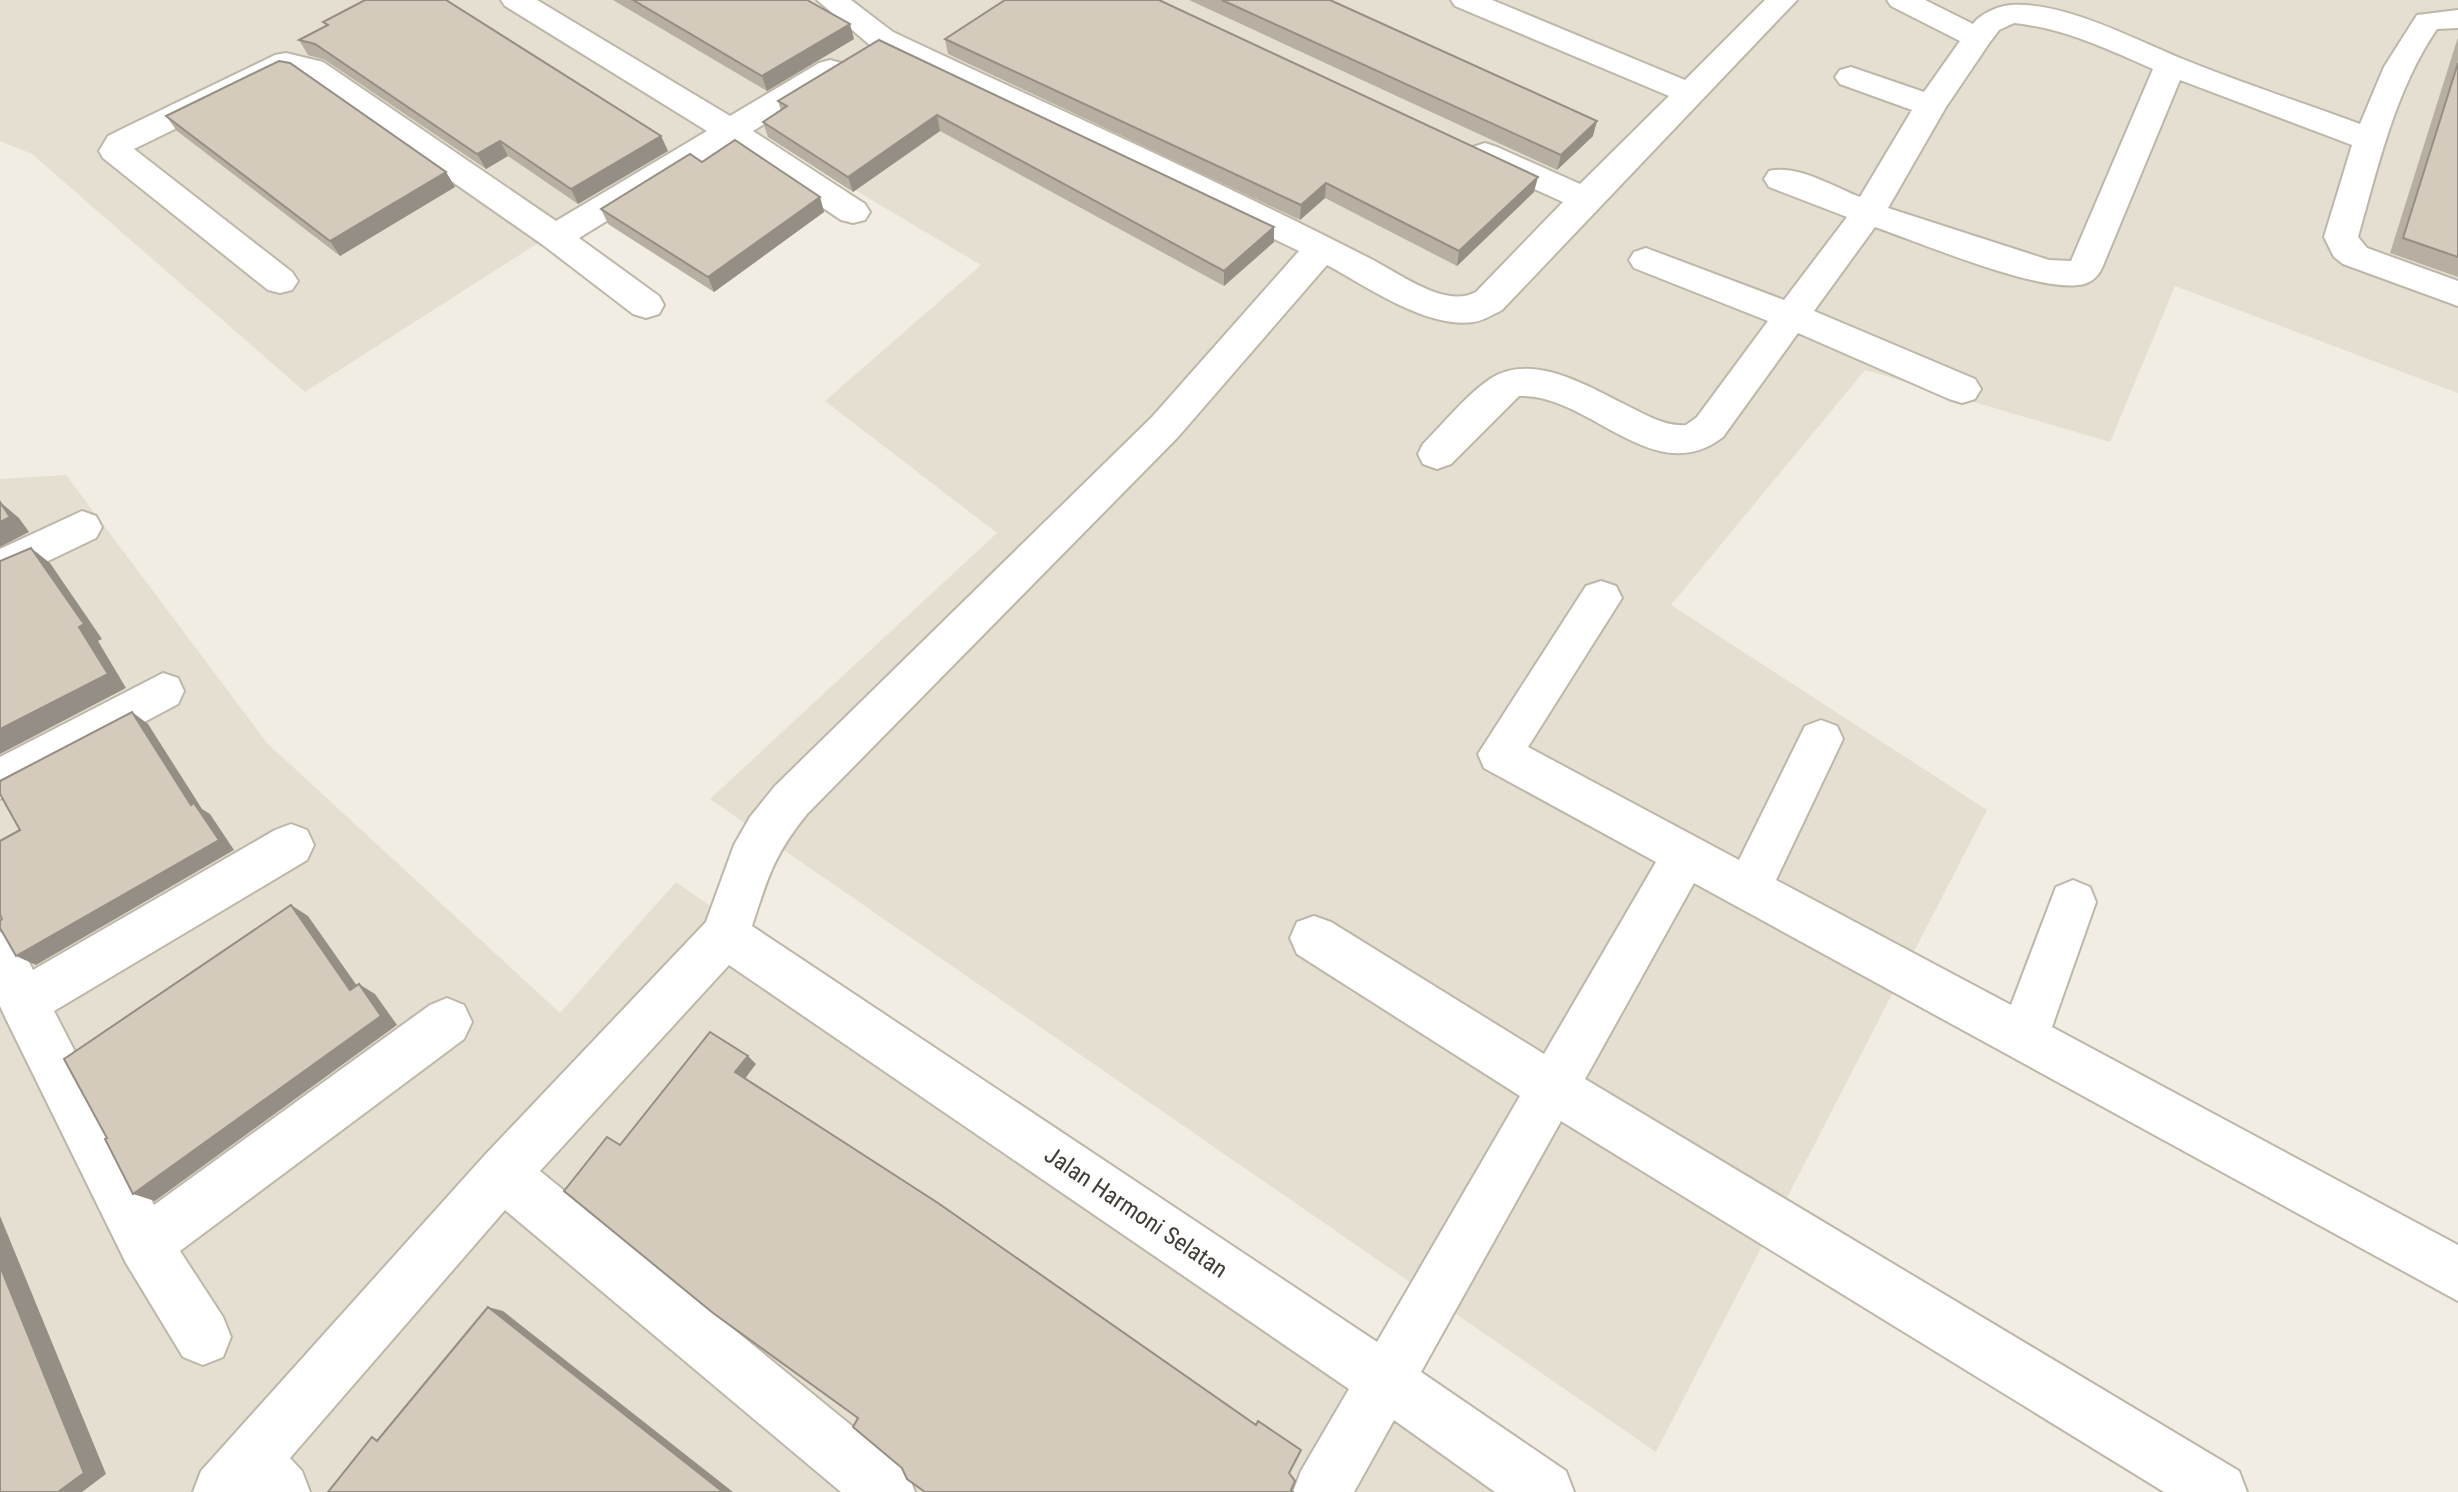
<svg xmlns="http://www.w3.org/2000/svg" width="2458" height="1492" font-family="'Roboto Condensed',sans-serif">
<rect width="100%" height="100%" fill="#f1ede3"/>
<path fill="#e4dfd1" d="M 0,0 L 2458,0 L 2458,393 L 2175,286 L 2110,442 L 1865,370 L 1671,605 L 1987,810 L 1656,1452 L 710,799 L 997,533 L 825,401 L 981,265 L 734,118 L 305,392 L 32,154 L 0,141 Z
M 66,475 L 267,743 L 560,1013 L 676,882 L 1546,1492 L 0,1492 L 0,479 Z"/>
<g fill="none" stroke-linecap="round" stroke-linejoin="round">
<g stroke="#beb7a9" stroke-width="4">
<path id="street" d="M 501,0 L 537,0 L 730,116 L 819,63 L 830,60 L 841,63 L 846,70 L 841,77 L 753,131 L 865,204 L 870,212 L 865,220 L 853,223 L 841,220 L 730,145 L 579,238 L 659,296 L 664,305 L 659,314 L 646,318 L 633,314 L 543,245 L 301,76 L 289,73 L 134,149 L 292,272 L 298,281 L 292,290 L 280,293 L 268,290 L 103,158 L 99,151 L 108,136 L 124,128 L 275,55 L 286,53 L 323,62 L 556,221 L 707,131 L 505,6 Z
M 817,0 L 851,0 L 893,32 C 1052,107 1214,178 1371,259 C 1399,273 1445,309 1476,292 L 1563,202 L 1473,161 L 1469,154 L 1473,147 L 1485,143 L 1497,147 L 1580,184 L 1669,96 L 1455,6 L 1451,0 L 1492,0 L 1685,80 L 1765,0 L 1797,0 L 1502,310 C 1492,315 1483,321 1473,322 C 1427,329 1366,286 1327,265 L 1178,437 L 807,814 C 774,855 768,877 752,926 L 1377,1342 L 1520,1096 L 1297,954 L 1290,938 L 1297,922 L 1314,916 L 1331,922 L 1544,1054 L 1656,862 L 1484,768 L 1478,754 L 1586,586 L 1601,581 L 1616,586 L 1622,598 L 1528,747 L 1739,860 L 1805,726 L 1821,720 L 1837,726 L 1843,739 L 1776,880 L 2011,1005 L 2056,887 L 2073,880 L 2090,887 L 2096,902 L 2052,1027 L 2458,1245 L 2458,1301 L 1694,883 L 1585,1079 L 2239,1471 L 2247,1492 L 2164,1492 L 1561,1121 L 1421,1372 L 1566,1471 L 1574,1492 L 1495,1492 L 1394,1420 L 1354,1492 L 1293,1492 L 1301,1471 L 1349,1389 L 729,965 L 540,1171 L 907,1471 L 915,1492 L 841,1492 L 505,1210 L 290,1458 L 302,1471 L 310,1492 L 193,1492 L 201,1471 L 484,1156 L 706,922 L 734,845 L 750,817 L 775,786 L 1152,417 L 1299,251 L 871,46 Z
M 1887,0 L 1925,0 L 1973,24 C 1980,14 1998,6 2011,5 C 2065,2 2131,38 2180,58 C 2239,82 2300,102 2360,124 L 2384,67 L 2417,15 L 2458,10 L 2458,28 L 2437,29 C 2395,90 2378,167 2358,237 L 2367,248 L 2458,281 L 2458,306 L 2343,264 L 2334,257 L 2324,237 L 2352,145 L 2180,80 L 2102,268 C 2097,278 2090,284 2078,285 C 2035,291 1921,243 1875,227 L 1814,311 L 1975,379 L 1981,389 L 1975,399 L 1962,403 L 1949,399 L 1798,333 L 1723,437 C 1654,491 1589,393 1519,396 L 1451,464 L 1437,469 L 1423,464 L 1418,454 L 1423,444 C 1445,422 1465,396 1490,379 C 1532,351 1589,387 1628,406 C 1646,415 1666,427 1686,425 L 1697,417 L 1768,321 L 1634,268 L 1629,260 L 1634,252 L 1646,248 L 1784,300 L 1847,217 L 1769,187 L 1764,179 L 1769,171 C 1797,164 1834,187 1860,197 L 1912,110 L 1840,84 L 1835,77 L 1840,70 L 1851,67 L 1924,92 L 1960,41 L 1891,6 ZM 2014,23 C 2064,28 2107,49 2153,69 L 2071,261 L 2049,260 L 1888,208 L 1946,107 L 1990,42 L 1999,30 Z
M 82,511 L 96,516 L 102,527 L 96,538 L 0,584 L 0,549 Z
M 163,673 L 178,678 L 184,691 L 178,704 L 0,799 L 0,757 Z
M 291,824 L 307,830 L 314,845 L 307,860 L 54,1011 L 154,1205 L 430,1005 L 447,998 L 464,1005 L 472,1022 L 464,1039 L 180,1251 L 223,1317 L 231,1337 L 223,1357 L 203,1365 L 183,1357 L 126,1263 L 6,1019 L 0,1006 L 0,932 L 17,939 L 33,970 L 275,830 Z"/>
</g>
<use href="#street" fill="#fff" fill-rule="evenodd"/>
</g>
<path fill="#b7afa2" d="M 613,0 L 807,0 L 854,39 L 767,91 Z
M 1003,0 L 1159,0 L 1534,192 L 1457,266 L 1325,198 L 1300,220 L 948,54 L 945,39 L 1004,1 Z
M 1189,0 L 1330,0 L 1593,136 L 1557,170 Z
M 323,22 L 661,136 L 668,151 L 578,204 L 508,156 L 486,169 L 325,60 L 308,55 L 299,40 L 326,26 Z
M 2458,37 L 2458,277 L 2390,253 Z
M 879,40 L 1274,227 L 1274,242 L 1224,286 L 940,131 L 853,192 L 768,137 L 763,122 L 781,110 L 778,101 Z
M 166,116 L 446,172 L 455,187 L 340,256 L 177,131 Z
M 702,162 L 820,197 L 824,212 L 714,292 L 608,224 L 601,209 Z"/>
<path fill="#958e84" d="M 850,24 L 854,39 L 767,91 L 762,76 Z
M 937,115 L 940,131 L 853,192 L 848,177 Z
M 1597,121 L 1593,136 L 1557,170 L 1561,155 Z
M 661,136 L 668,151 L 578,204 L 571,189 Z
M 500,141 L 508,156 L 486,169 L 477,154 Z
M 446,172 L 455,187 L 340,256 L 330,241 Z
M 1538,177 L 1534,192 L 1457,266 L 1459,251 Z
M 1326,183 L 1325,198 L 1300,220 L 1301,205 Z
M 820,197 L 824,212 L 714,292 L 708,277 Z
M 1274,227 L 1274,242 L 1224,286 L 1224,271 Z
M 0,502 L 19,518 L 29,532 L 0,547 Z
M 31,548 L 50,563 L 102,639 L 98,641 L 126,688 L 0,754 L 0,729 Z
M 132,712 L 148,724 L 202,809 L 210,814 L 234,850 L 36,965 L 16,956 L 191,805 Z
M 291,905 L 308,916 L 367,1000 L 350,990 Z
M 359,984 L 375,994 L 397,1025 L 155,1201 L 133,1194 Z
M 748,1056 L 756,1064 L 744,1080 L 735,1072 Z
M 0,1216 L 106,1474 L 82,1492 L 58,1492 L 0,1266 Z
M 488,1307 L 503,1311 L 733,1492 L 723,1492 Z"/>
<path fill="#d5cbbc" stroke="#958e84" stroke-width="2" d="M 365,0 L 446,0 L 661,136 L 571,189 L 500,141 L 477,154 L 315,44 L 299,40 L 328,25 L 323,22 Z
M 633,0 L 807,0 L 850,24 L 762,76 Z
M 1005,0 L 1159,0 L 1538,177 L 1459,251 L 1326,183 L 1301,205 L 945,39 Z
M 1222,0 L 1330,0 L 1597,121 L 1561,155 Z
M 879,40 L 1274,227 L 1224,271 L 937,115 L 848,177 L 763,122 L 787,106 L 778,101 Z
M 279,61 L 290,63 L 446,172 L 330,241 L 166,116 Z
M 2458,63 L 2458,257 L 2403,238 Z
M 735,140 L 820,197 L 708,277 L 601,209 L 690,154 L 702,162 Z
M 0,502 L 10,517 L 0,522 Z
M 31,548 L 84,624 L 79,627 L 108,674 L 0,729 L 0,561 Z
M 132,712 L 191,805 L 194,803 L 219,840 L 16,956 L 0,928 L 0,921 L 2,919 L 0,915 L 0,841 L 20,830 L 0,794 L 0,781 Z
M 291,905 L 350,990 L 359,984 L 381,1016 L 133,1194 L 105,1139 L 107,1138 L 64,1059 Z
M 710,1032 L 748,1056 L 735,1072 L 938,1203 L 1256,1425 L 1258,1421 L 1301,1450 L 1289,1473 L 1295,1481 L 1291,1490 L 1293,1492 L 925,1492 L 907,1479 L 902,1468 L 853,1427 L 858,1418 L 713,1313 L 564,1191 L 607,1137 L 620,1145 Z
M 0,1266 L 84,1473 L 58,1492 L 0,1492 Z
M 488,1307 L 723,1492 L 328,1492 L 372,1437 L 377,1441 Z"/>
<g text-anchor="middle" dominant-baseline="central" stroke-width="6" stroke-linejoin="round" paint-order="stroke">
<g font-size="24" fill="#423d34" stroke="#fff">
<text transform="translate(1136 1212) rotate(34)">Jalan Harmoni Selatan</text>
</g>
</g>
</svg>
